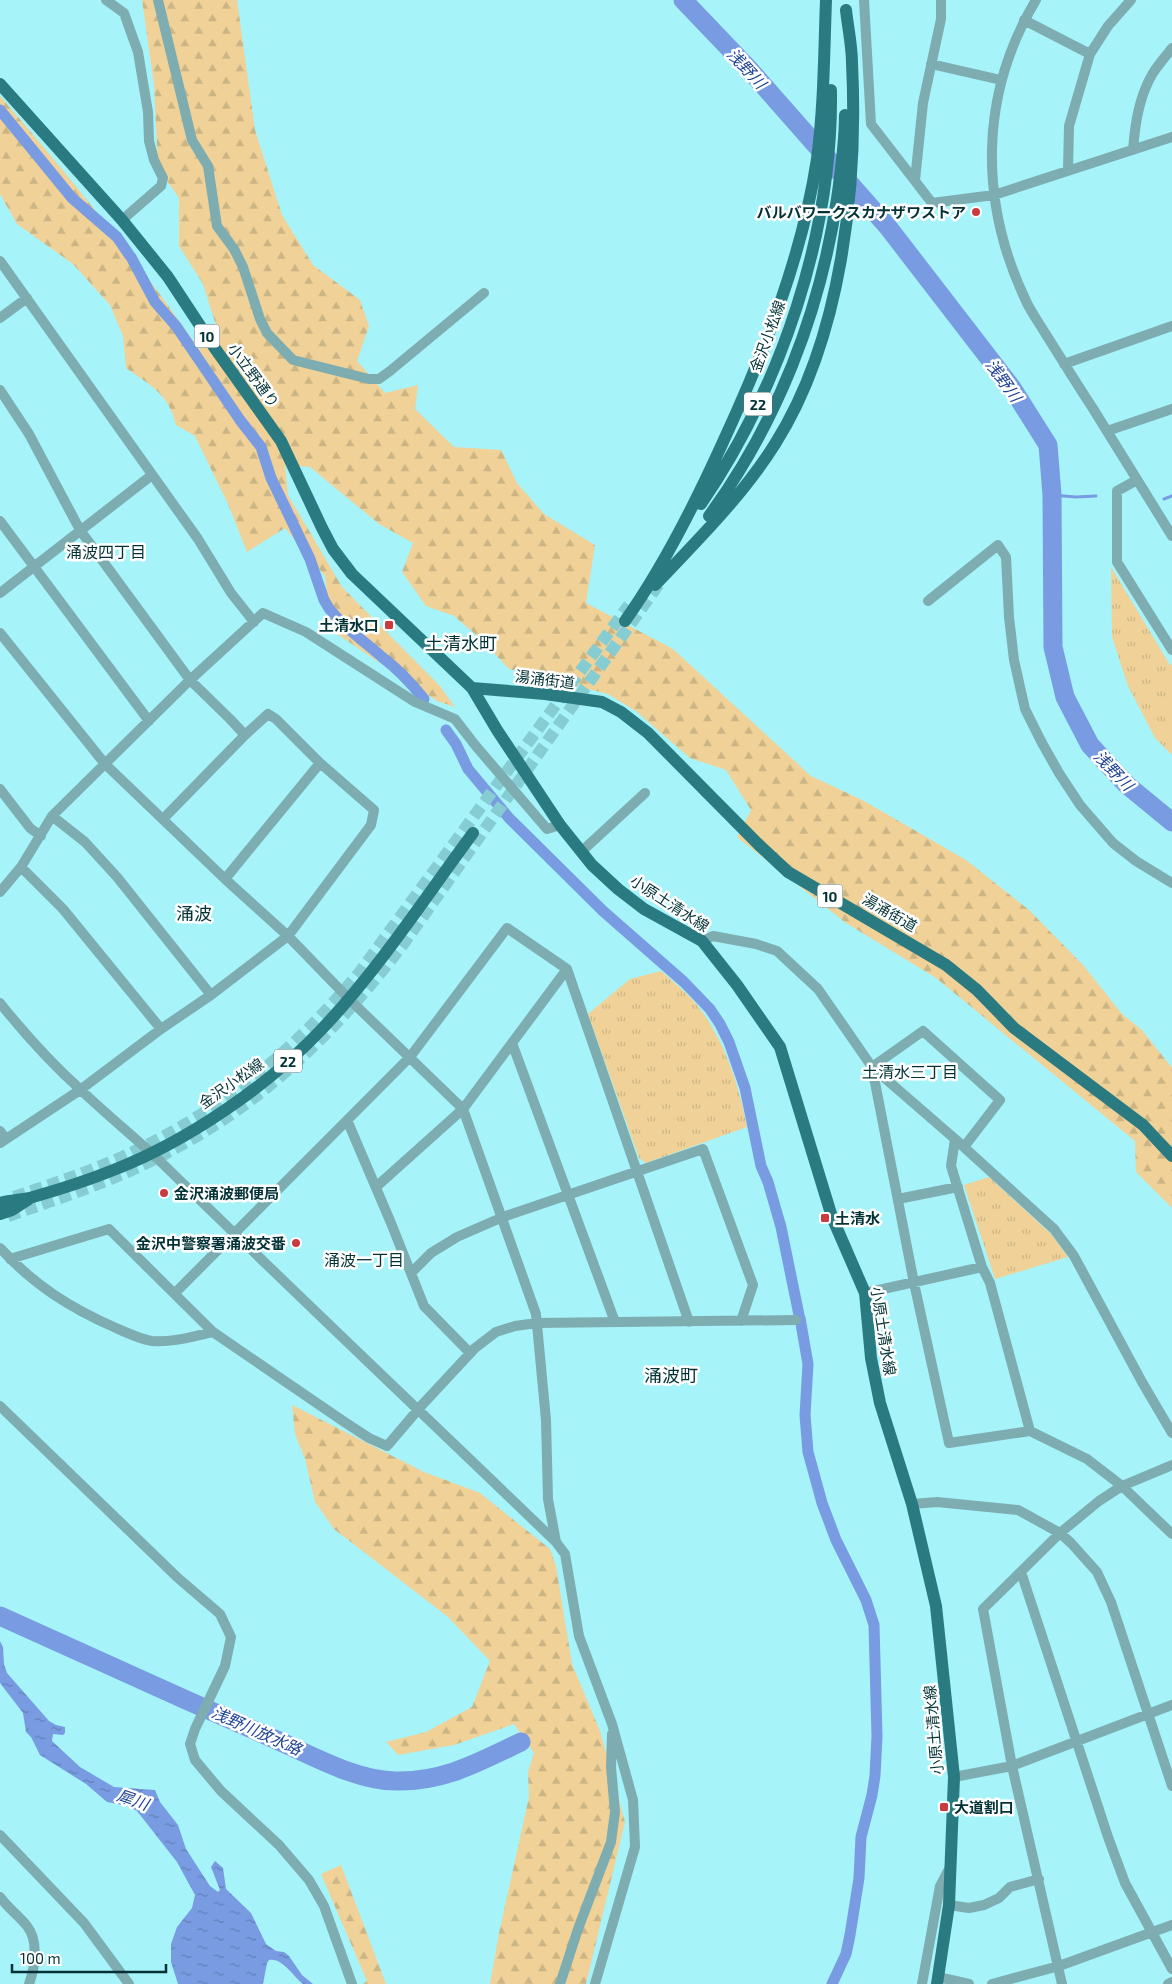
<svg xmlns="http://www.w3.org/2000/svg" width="1172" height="1984" font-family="'Exo 2','Noto Sans JP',sans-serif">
<defs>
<pattern id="forest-firs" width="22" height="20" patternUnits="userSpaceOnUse" patternTransform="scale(1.25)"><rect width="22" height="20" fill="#f0d298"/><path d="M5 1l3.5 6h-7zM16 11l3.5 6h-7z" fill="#ccb584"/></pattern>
<pattern id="park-tufts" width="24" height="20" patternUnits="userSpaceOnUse" patternTransform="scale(1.25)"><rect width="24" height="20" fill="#f0d298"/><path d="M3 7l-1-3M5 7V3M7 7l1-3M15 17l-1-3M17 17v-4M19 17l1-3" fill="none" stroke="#ccb584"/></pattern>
<pattern id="water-ripples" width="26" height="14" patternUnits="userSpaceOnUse" patternTransform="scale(1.25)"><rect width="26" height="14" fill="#789be2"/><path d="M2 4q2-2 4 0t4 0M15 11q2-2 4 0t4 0" fill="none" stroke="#607fb8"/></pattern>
</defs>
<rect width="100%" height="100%" fill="#a6f3fa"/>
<path fill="url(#forest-firs)" d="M 142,0 L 237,0 L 255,130 L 282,215 L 313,265 L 360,300 L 369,326 L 357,361 L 385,393 L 418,385 L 415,409 L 454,447 L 501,450 L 517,483 L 544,514 L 595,545 L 586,603 L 673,649 L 811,776 L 864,801 L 966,860 L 1029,910 L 1083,965 L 1122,1014 L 1142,1030 L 1172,1068 L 1172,1208 L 1136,1172 L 1135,1141 L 936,978 L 846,923 L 737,837 L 751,810 L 726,770 L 690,758 L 637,712 L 608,694 L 509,669 L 481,639 L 454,616 L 426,606 L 402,572 L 413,543 L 379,524 L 310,467 L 285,465 L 288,495 L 342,587 L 440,686 L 455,707 L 437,701 L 331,630 L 325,576 L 285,528 L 247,552 L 228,504 L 195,436 L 176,425 C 169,394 150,385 126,368 L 123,336 L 110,305 L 73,264 L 17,224 L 0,194 L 0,96 C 71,178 138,261 199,349 L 219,335 L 203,284 L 179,246 L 179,198 L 158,168 L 154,85 Z
M 292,1405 L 424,1472 L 480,1493 L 550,1549 L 556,1566 L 572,1664 L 600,1731 L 625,1822 L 586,1984 L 490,1984 L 499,1933 L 529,1797 L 528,1772 L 534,1753 L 514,1724 L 454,1745 L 398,1755 L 386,1742 L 426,1732 L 472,1707 L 490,1661 L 448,1617 L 334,1529 L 315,1502 L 305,1459 L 295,1434 Z
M 341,1865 L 386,1984 L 363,1984 L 367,1981 L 321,1874 Z"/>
<path fill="url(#park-tufts)" d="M 1111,567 L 1170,665 L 1172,664 L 1172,755 L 1155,738 L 1128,686 L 1112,637 Z
M 661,971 C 674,983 690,995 700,1009 C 725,1042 739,1086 747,1127 L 646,1163 L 639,1158 L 588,1014 L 630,979 Z
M 989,1177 L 1052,1235 L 1068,1257 L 995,1279 L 964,1185 Z"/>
<path fill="url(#water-ripples)" d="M 0,1641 L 3,1647 L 4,1664 L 7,1673 L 49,1721 L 56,1725 L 65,1727 L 65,1733 L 63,1735 L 53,1734 L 52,1741 L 80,1767 L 114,1787 L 155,1790 L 160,1802 L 178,1825 L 186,1849 L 210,1886 L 218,1892 L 220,1890 L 211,1867 L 215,1861 L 223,1868 L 226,1889 L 251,1913 L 266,1944 L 276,1951 L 284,1952 L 289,1956 L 302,1975 L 313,1984 L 303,1984 C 293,1976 282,1957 269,1960 L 267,1963 L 263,1984 L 178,1984 L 171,1962 L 171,1944 L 177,1927 L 192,1908 L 195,1895 L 177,1862 L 137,1811 L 128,1806 L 107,1802 L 86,1784 L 40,1755 L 31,1737 L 26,1732 L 23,1713 L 0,1683 Z"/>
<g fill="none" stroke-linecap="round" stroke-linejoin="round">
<path stroke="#789be2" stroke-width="3" d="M 1052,495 L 1076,497 L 1096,496
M 1164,499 L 1172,496"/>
<path stroke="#789be2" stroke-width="11" d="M 0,110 L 72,198 L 117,237 L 130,256
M 131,257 L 155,302 L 176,326 L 240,420 L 261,447 L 271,478 L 310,559 L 324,600 L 330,610
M 332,612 C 347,630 365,642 382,657 C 398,669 412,684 424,699
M 446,730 L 456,744 L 468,769 L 509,818 L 603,911 L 684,982 L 710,1009 L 720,1024 L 729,1042 L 745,1088 L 761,1166 L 768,1182 L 781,1227 L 799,1315
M 800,1318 L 808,1364 L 805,1415 L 808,1452 L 813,1470 L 822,1503 L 836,1540 L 866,1600 L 874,1625 L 877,1736 L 875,1776 L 872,1795 L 861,1837 L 859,1878 L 850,1935 L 846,1954 L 832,1984"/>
<path stroke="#789be2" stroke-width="19" d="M 683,0 L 749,69 L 888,227 L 1012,388 L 1048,445 L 1052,495 L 1053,647 L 1065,697 L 1090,745 L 1127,785 L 1172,822
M 0,1616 C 90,1657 181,1698 272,1738 C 310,1754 355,1781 396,1781 C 444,1782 479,1762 521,1742"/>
<path stroke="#85ccd3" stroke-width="12" stroke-dasharray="12 6" stroke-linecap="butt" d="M 14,1197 C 55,1183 96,1170 135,1151 C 226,1107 294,1051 359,973 L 629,605
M 8,1216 C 63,1197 119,1179 170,1151 C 265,1102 340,1027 404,943 L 661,581"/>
<path stroke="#7dacb1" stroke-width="10" d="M 106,0 L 124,13 L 138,52 L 148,112 L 149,141 L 154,160 L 163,178 L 161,186 L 122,220
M 158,0 L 192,140 L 208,166 L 217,226 L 234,249 L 243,267 L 260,319 L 267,333 L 293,360 L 369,379 L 379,379 L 390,371 L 484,293
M 864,0 L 871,124 L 932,203 L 994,195 L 1172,137
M 1036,0 C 979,95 979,202 1026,301 C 1031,312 1039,323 1045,333 C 1061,358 1076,383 1092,407 C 1119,450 1145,493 1172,536
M 1024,20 L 1090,54
M 931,64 L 1001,80
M 1133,150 C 1135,124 1139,96 1153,73 C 1158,65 1166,56 1172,48
M 1068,171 L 1069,126 L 1090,54 L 1108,26 L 1131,0
M 915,180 L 923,103 L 941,19 L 941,0
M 0,261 L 198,539 L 231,593 L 254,622
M 0,318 L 27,298
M 1064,364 L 1172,326
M 0,390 L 29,434 L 80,530 L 190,680 L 230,719 L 245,735 L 268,714 L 276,719 L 320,763 L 374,810 L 371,825 L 288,936 L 211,995 L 161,1029 L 80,1090 L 0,1143
M 1107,431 L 1172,409
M 1137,480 L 1117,491 L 1117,562 L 1172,650
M 0,521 L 149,721
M 0,593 L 152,475
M 928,601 L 998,545 L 1006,557 L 1009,617 L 1014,660 L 1025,709 L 1042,743 L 1059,773 L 1080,805 L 1113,843 L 1136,861 L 1172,883
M 0,633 L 105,764 L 225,879 L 288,936 L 349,999 L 463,1109 L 536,1314 L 546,1420 L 548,1499 L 556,1542
M 0,789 L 30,828 L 41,836
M 52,816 L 85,842 L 117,877 L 211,995
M 163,819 L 245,735
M 582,851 L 645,793
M 21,867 L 63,909 L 161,1029
M 225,879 L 320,763
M 0,892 L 21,867 L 52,816 L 190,680 L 263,613 L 306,632 L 415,702 L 455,719 L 475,745 L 547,829 L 560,825
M 702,941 L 713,936 L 756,944 L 777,951 L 818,989 L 872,1067 L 955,1139 L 1054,1229 L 1074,1256 L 1142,1382 L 1172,1433
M 0,1003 C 24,1033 53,1065 82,1091 C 108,1116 137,1139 163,1164 C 293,1291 425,1416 556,1542 L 565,1554 L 579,1636 L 612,1724 L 633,1800 L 635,1847 L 595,1984
M 512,1043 L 615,1322
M 872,1067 L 914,1283 L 949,1443 L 1030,1431 L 1087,1459 L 1122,1486 L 1172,1534
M 872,1067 L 923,1031 L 1000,1100 L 964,1147
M 347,1120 L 391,1223 L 424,1306 L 470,1353
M 0,1131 L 6,1139
M 955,1139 L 951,1166 L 982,1267 L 990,1283 L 1030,1431
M 376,1187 L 463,1109 L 567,969
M 898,1199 L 958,1187
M 0,1248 C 34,1285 70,1308 116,1328 C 127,1333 140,1339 152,1341 C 172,1343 194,1336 213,1332
M 10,1259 L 109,1229 L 213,1332 L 343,1421 L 369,1438 L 387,1446 L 422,1405 L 475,1348 L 496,1332 L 515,1326 L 537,1323 L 796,1320
M 411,1273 L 431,1253 L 457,1237 L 503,1217 L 703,1149 L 753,1285 L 741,1321
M 175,1293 L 410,1057 L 507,928 L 567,969 L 689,1322
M 865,1293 L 982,1267
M 0,1406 L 178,1578 L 220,1614 L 231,1637 L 225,1666 L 195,1729 L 190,1744 L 195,1760 L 221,1791 L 279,1845 L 309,1880 L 324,1906 L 352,1984
M 912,1504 L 937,1502 L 1018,1510 L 1060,1533 L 1071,1543 L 1097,1572 L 1111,1602 L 1172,1786
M 1021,1572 L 1108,1837 L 1125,1883 L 1172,1969
M 954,1777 L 1012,1766 L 1172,1705
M 0,1835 L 84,1923 L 129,1984
M 0,1897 C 8,1908 19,1916 27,1926 C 39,1941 35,1968 29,1984
M 949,1905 L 969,1908 L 984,1905 L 999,1898 L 1010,1887 L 1039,1879
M 938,1977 L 969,1984
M 560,1984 L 578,1929 L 611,1842 L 615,1812 L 611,1767 L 612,1734
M 922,1984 L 940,1886 L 950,1867
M 992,1984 L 1059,1966 L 1172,1925
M 1062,1984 L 1012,1766 L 983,1609 L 1060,1533 L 1099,1501 L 1122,1486 L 1172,1465
M 1168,1984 L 1172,1982"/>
<path stroke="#2a7a81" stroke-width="12" d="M 0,84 L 122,220 L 168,277 L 214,347 L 281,441 L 322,528 L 333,549 L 352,574 L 472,688 L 497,730 L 560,825 L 592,865 L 618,889 L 644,909 L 702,941 L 737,985 L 780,1047 L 832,1217 L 865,1293 L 871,1358 L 880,1403 L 912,1504 L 936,1606 L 954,1777 L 949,1905 L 937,1984
M 701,504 C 781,386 833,234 831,90
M 709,516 C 777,423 820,313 837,199 C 841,171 845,143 845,115
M 655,585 C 697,541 743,495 775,444 C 842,338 858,186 852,63 C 852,46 848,28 846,10
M 625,621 C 664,566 695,504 723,442 C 764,353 802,257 817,159 C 824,106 824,53 826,0
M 472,688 L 545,694 L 602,702 L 621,712 L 648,733 L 759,845 L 788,872 L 946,965 L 977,990 L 1014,1028 L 1143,1125 L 1172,1156
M 0,1203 C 11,1200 22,1200 33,1197 C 61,1189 89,1180 116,1169 C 187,1141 268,1086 321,1030 C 378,970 424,899 473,833
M 0,1214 L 12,1210 L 29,1199"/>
</g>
<g fill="#ca3a3f" stroke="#fff" stroke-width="2">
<circle cx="976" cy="212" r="5"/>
<rect x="384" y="620" width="10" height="10" rx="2.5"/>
<circle cx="164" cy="1193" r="5"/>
<rect x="820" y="1213" width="10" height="10" rx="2.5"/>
<circle cx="296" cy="1243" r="5"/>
<rect x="939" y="1802" width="10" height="10" rx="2.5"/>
</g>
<g text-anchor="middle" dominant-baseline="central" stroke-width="5" stroke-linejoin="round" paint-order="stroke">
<g fill="#fff" stroke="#4f7072" stroke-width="1">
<rect x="194.5" y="324.5" width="25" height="23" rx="4"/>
<rect x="744" y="392.5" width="28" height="23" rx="4"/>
<rect x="817.5" y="884.5" width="25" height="23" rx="4"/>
<rect x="274" y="1049.5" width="28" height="23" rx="4"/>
</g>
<g font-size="14" font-weight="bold" fill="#033236">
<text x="207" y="336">10</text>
<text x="758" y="404">22</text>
<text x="830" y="896">10</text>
<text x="288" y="1061">22</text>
</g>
<g font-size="15" font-weight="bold" fill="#033236" stroke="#fff" text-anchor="end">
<text x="966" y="212">バルバワークスカナザワストア</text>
<text x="379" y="625">土清水口</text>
<text x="174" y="1193" text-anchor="start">金沢涌波郵便局</text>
<text x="835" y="1218" text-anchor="start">土清水</text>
<text x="286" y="1243">金沢中警察署涌波交番</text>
<text x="954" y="1807" text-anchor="start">大道割口</text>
</g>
<g font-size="15" fill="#033236" stroke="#fff">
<text transform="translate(767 336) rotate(-70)">金沢小松線</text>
<text transform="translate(254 375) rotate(54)">小立野通り</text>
<text transform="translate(545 679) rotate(7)">湯涌街道</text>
<text transform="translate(670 903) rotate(33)">小原土清水線</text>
<text transform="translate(890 912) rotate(30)">湯涌街道</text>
<text transform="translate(231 1083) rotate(-35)">金沢小松線</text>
<text transform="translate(884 1331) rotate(81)">小原土清水線</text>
<text transform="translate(933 1730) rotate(-95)">小原土清水線</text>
</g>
<g font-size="16" font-style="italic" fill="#1e4294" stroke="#fff">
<text transform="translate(747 68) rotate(47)">浅野川</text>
<text transform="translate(1004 380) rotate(54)">浅野川</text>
<text transform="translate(1114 770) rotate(46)">浅野川</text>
<text transform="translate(257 1730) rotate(24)">浅野川放水路</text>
<text transform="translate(133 1799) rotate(19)">犀川</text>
</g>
<g font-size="16" fill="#033236" stroke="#fff">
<text x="106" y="551">涌波四丁目</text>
<text x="910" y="1071">土清水三丁目</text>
<text x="364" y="1259">涌波一丁目</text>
</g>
<g font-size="18" fill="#033236" stroke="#fff">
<text x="461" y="643">土清水町</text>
<text x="194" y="913">涌波</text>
<text x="671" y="1375">涌波町</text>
</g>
</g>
<path d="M12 1964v8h154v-8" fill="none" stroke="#033236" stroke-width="2.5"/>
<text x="20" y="1964" font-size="15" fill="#033236" stroke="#ffffff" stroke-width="4" paint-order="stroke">100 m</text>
</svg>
